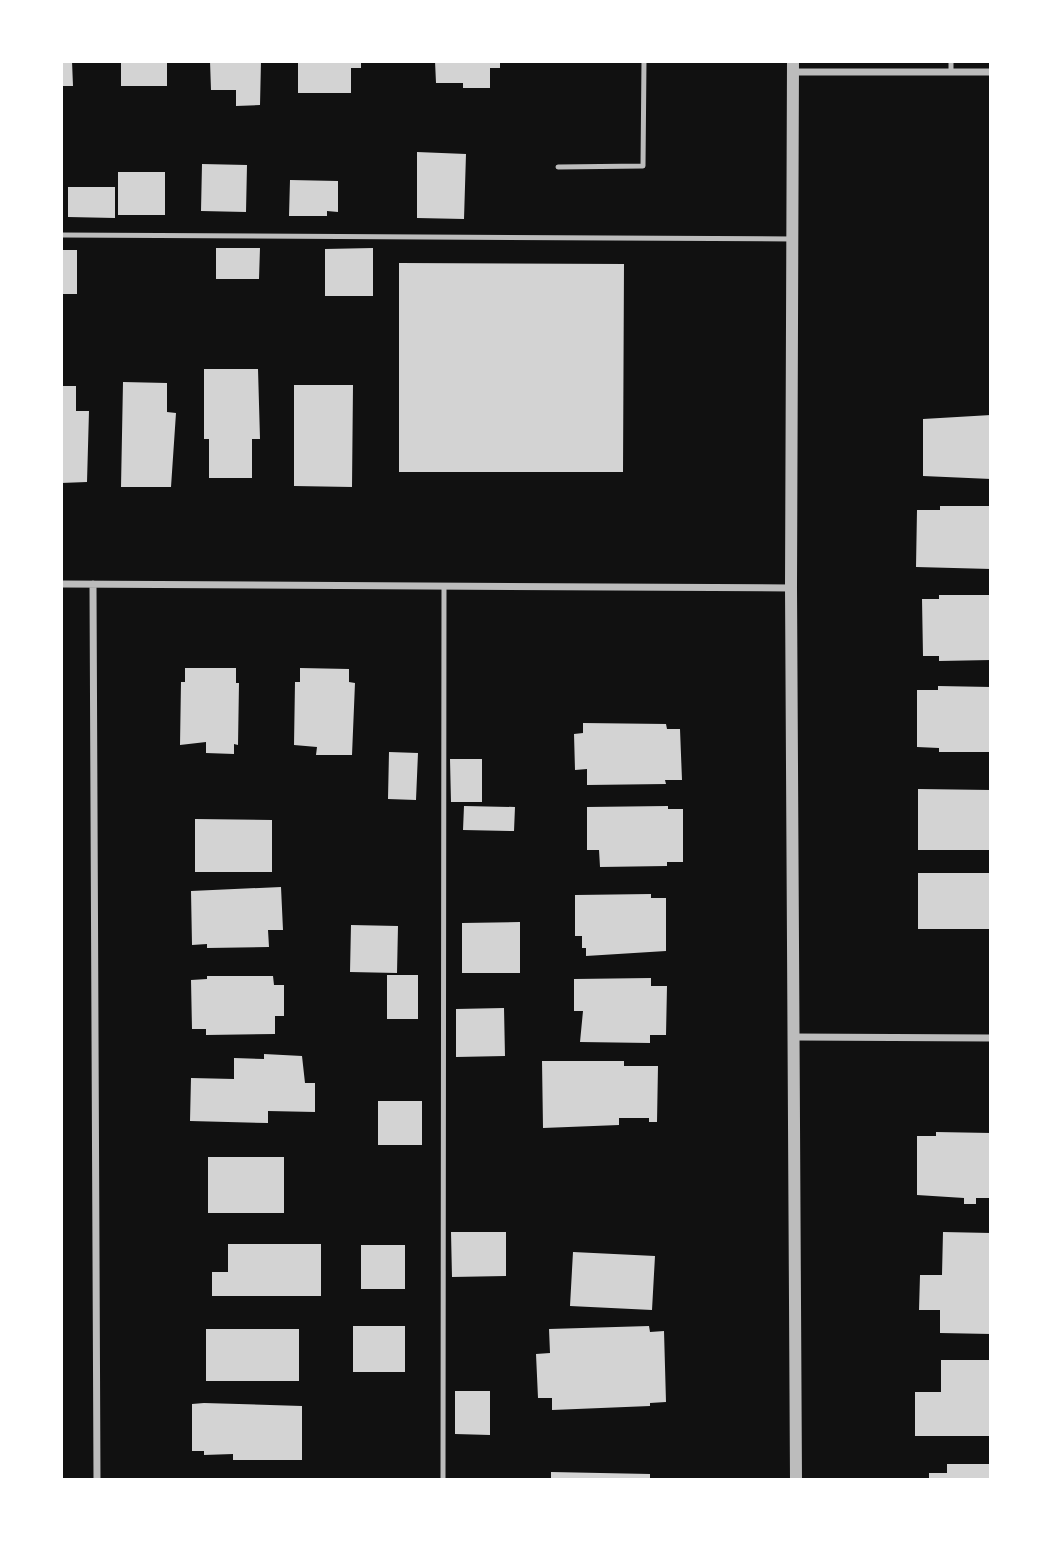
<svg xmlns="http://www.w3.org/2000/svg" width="1052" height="1541" font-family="Rubik,sans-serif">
<rect width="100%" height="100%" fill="#111"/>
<path fill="#d3d3d3" d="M 61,61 L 72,61 L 73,86 L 61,86 Z
M 121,61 L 167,61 L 167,86 L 121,86 Z
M 210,61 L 261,61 L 260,105 L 236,106 L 236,90 L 211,90 Z
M 298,61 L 361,61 L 361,68 L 351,68 L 351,93 L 298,93 Z
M 435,61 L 500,61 L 500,68 L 490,68 L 490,88 L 463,88 L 463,83 L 436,83 Z
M 417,152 L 466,154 L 464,219 L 417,218 Z
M 202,164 L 247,165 L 246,212 L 201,211 Z
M 118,172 L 165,172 L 165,215 L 118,215 Z
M 290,180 L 338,181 L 338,212 L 327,211 L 327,216 L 289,216 Z
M 68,187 L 115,187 L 115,218 L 68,217 Z
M 216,248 L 260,248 L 259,279 L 216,279 Z
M 373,248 L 373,296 L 325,296 L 325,249 Z
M 61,250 L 77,250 L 77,294 L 61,294 Z
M 399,263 L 624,264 L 623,472 L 399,472 Z
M 204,369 L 258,369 L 260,439 L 252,439 L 252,478 L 209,478 L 209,439 L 204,439 Z
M 123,382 L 167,383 L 167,412 L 176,413 L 171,487 L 121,487 Z
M 294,385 L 353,385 L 352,487 L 294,486 Z
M 61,386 L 76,386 L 76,411 L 89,411 L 87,482 L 61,483 Z
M 991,415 L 991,479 L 923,476 L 923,419 Z
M 940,506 L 991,506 L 991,569 L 916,567 L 917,510 L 940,510 Z
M 939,595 L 991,595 L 991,660 L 939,661 L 939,656 L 923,656 L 922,599 L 939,599 Z
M 185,668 L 236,668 L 236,683 L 239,683 L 238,745 L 234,744 L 234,754 L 206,753 L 206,742 L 180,745 L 181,682 L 185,682 Z
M 300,668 L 349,669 L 349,682 L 355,683 L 352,755 L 316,755 L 317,747 L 294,745 L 295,682 L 300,682 Z
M 938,686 L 991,687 L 991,752 L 939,752 L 939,748 L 917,747 L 917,690 L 938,690 Z
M 583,723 L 666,724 L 667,729 L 680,729 L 682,780 L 665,780 L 666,784 L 587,785 L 587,769 L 575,770 L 574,734 L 583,733 Z
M 389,752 L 418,753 L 416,800 L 388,799 Z
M 450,759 L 482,759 L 482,802 L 451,802 Z
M 918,789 L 991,790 L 991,850 L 918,850 Z
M 464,806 L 515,807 L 514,831 L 463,830 Z
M 668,806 L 668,809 L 683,809 L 683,862 L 667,862 L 667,866 L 600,867 L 599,850 L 587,850 L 587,807 Z
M 195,819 L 272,820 L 272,872 L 195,872 Z
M 918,873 L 991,873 L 991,929 L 918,929 Z
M 281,887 L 283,930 L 268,930 L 269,947 L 207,948 L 207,944 L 192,945 L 191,891 Z
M 651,894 L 651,898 L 666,898 L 666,951 L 586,956 L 586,948 L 582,948 L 582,936 L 575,936 L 575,895 Z
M 520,922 L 520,973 L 462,973 L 462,923 Z
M 351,925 L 398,926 L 397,973 L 350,972 Z
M 387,975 L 418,975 L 418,1019 L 387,1019 Z
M 207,976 L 273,976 L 274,985 L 284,985 L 284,1016 L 275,1016 L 275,1034 L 206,1035 L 206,1029 L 192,1029 L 191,980 L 207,979 Z
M 651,978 L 651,986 L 667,986 L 666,1035 L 650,1035 L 650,1043 L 580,1042 L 583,1011 L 574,1011 L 574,979 Z
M 504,1008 L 505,1056 L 456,1057 L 456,1009 Z
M 264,1054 L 302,1056 L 305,1083 L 315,1083 L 315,1112 L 268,1111 L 268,1123 L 190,1121 L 191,1078 L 234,1079 L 234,1058 L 264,1059 Z
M 542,1061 L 624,1061 L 624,1066 L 658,1066 L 657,1122 L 649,1122 L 649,1118 L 619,1118 L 619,1125 L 543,1128 Z
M 378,1101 L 422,1101 L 422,1145 L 378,1145 Z
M 936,1132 L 991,1133 L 991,1198 L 976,1198 L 976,1204 L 964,1204 L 964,1198 L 917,1195 L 917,1136 L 936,1136 Z
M 208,1157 L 284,1157 L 284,1213 L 208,1213 Z
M 451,1232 L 506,1232 L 506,1276 L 452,1277 Z
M 943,1232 L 991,1233 L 991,1334 L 940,1333 L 940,1310 L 919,1310 L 920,1275 L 942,1275 Z
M 228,1244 L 321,1244 L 321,1296 L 212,1296 L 212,1272 L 228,1272 Z
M 361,1245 L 405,1245 L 405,1289 L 361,1289 Z
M 573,1252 L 655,1256 L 652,1310 L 570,1306 Z
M 353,1326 L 405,1326 L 405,1372 L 353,1372 Z
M 649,1326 L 650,1332 L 664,1331 L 666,1402 L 650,1403 L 650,1406 L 552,1410 L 552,1398 L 538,1398 L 536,1354 L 550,1353 L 549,1329 Z
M 206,1329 L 299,1329 L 299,1381 L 206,1381 Z
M 941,1360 L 991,1360 L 991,1436 L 915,1436 L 915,1392 L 941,1392 Z
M 455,1391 L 490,1391 L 490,1435 L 455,1434 Z
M 204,1403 L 302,1406 L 302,1460 L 233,1460 L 233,1454 L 204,1455 L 204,1451 L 192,1451 L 192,1404 Z
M 947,1464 L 991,1464 L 991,1480 L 929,1480 L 929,1473 L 947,1473 Z
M 551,1472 L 650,1474 L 650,1480 L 551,1480 Z"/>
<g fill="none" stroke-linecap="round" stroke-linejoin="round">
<path stroke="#bcbcbc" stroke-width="5" d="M 951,61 L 951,72
M 558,167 L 643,166 L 644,61
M 61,235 L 792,239
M 443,1480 L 444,586"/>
<path stroke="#bcbcbc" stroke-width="7" d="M 793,72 L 991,72
M 61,584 L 791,588
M 93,584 L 97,1480
M 795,1037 L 991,1038"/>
<path stroke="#bcbcbc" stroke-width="12" d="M 793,61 L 791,588 L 796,1480"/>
</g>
<rect width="1052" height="1541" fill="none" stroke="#ffffff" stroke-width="126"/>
</svg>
